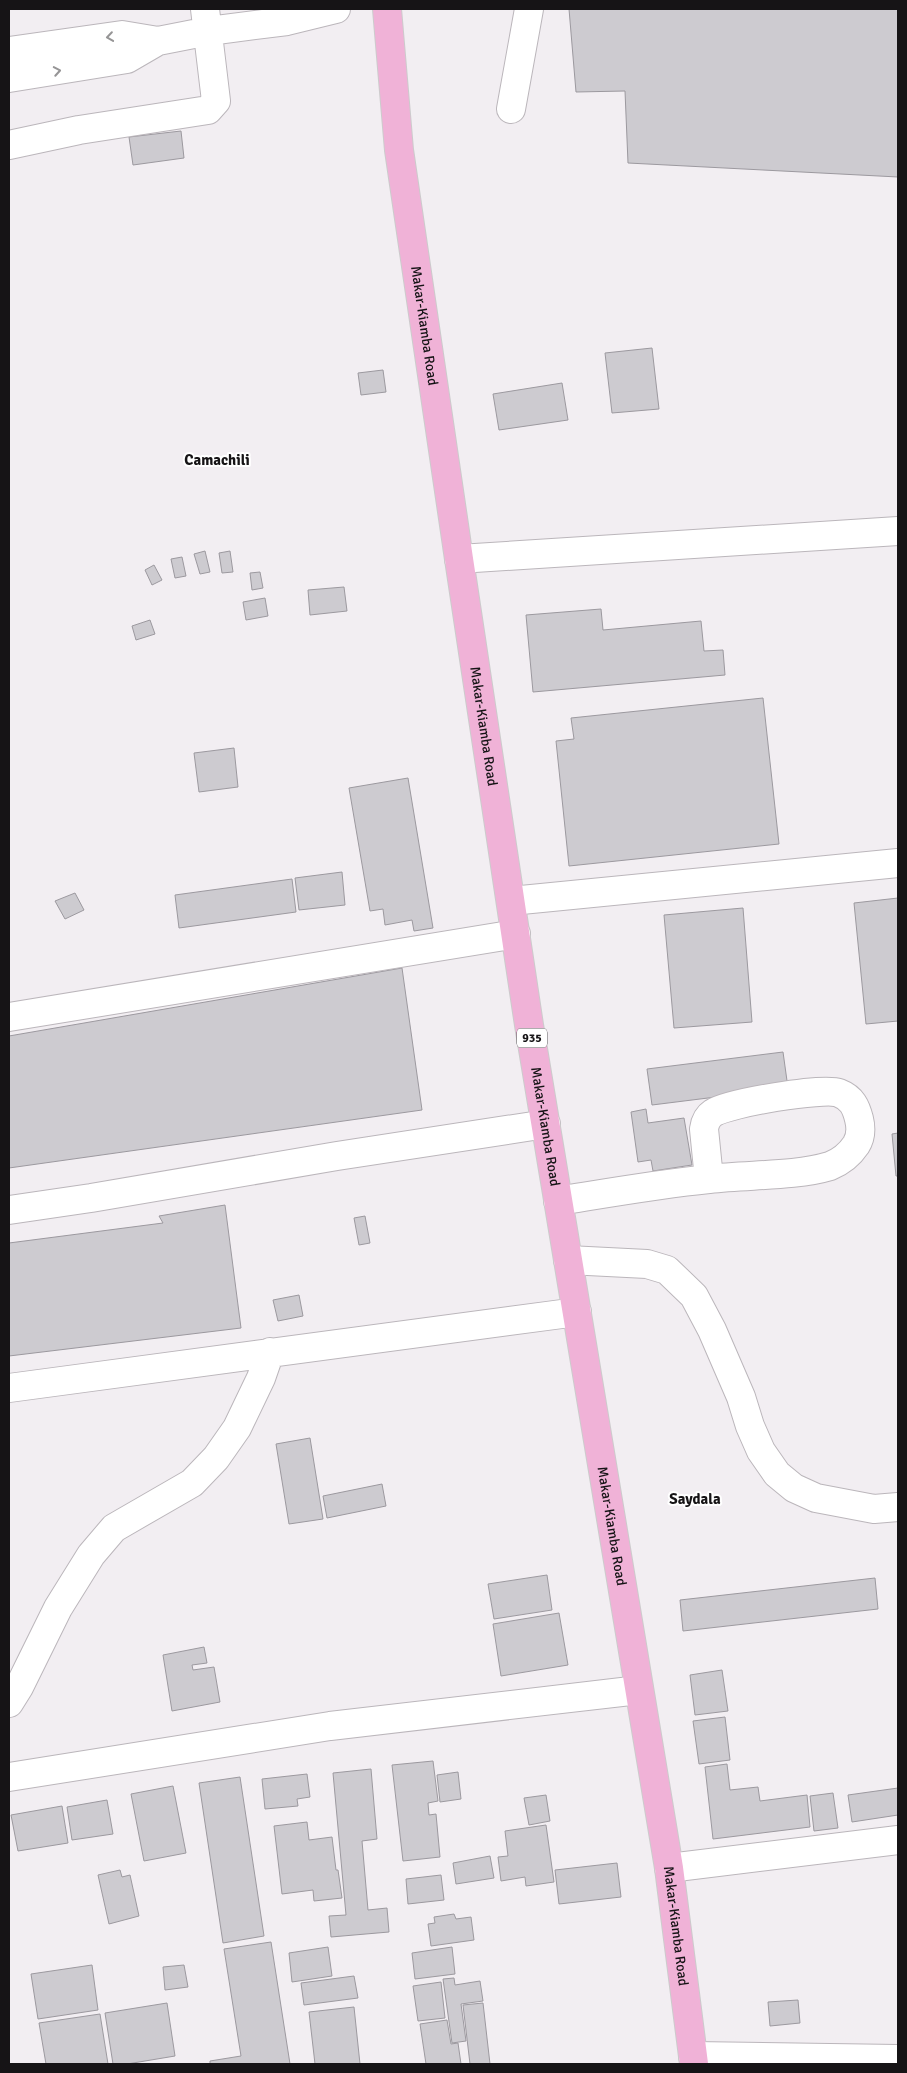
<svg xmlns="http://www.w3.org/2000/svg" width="907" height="2073" font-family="Signika,sans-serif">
<rect width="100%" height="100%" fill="#f2eef2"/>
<path fill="#cdcbd0" stroke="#9c999f" d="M 569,9 L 898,9 L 898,177 L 628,163 L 625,91 L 576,92 Z
M 181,131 L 184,158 L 133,165 L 129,137 Z
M 652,348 L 659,409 L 612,413 L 605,353 Z
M 383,370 L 386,392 L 361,395 L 358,373 Z
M 562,383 L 568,420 L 499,430 L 493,394 Z
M 205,551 L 210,572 L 200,574 L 194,554 Z
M 230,551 L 233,572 L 222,573 L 219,553 Z
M 182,557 L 186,576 L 175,578 L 171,559 Z
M 154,565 L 162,580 L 152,585 L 145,570 Z
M 260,572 L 263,588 L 252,590 L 250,573 Z
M 344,587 L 347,611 L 310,615 L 308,590 Z
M 265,598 L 268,616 L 246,620 L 243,602 Z
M 601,609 L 603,630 L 701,621 L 704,651 L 723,650 L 725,675 L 533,692 L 526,615 Z
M 150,620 L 155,634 L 136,640 L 132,626 Z
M 763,698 L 779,844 L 569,866 L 556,741 L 574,739 L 571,718 Z
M 234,748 L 238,787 L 199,792 L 194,753 Z
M 408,778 L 433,928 L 414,931 L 412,920 L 385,925 L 383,909 L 370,911 L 349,788 Z
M 342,872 L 345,905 L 299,910 L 295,878 Z
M 292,879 L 296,912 L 179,928 L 175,895 Z
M 75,893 L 84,910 L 65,919 L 55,901 Z
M 898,898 L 898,1021 L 866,1024 L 854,903 Z
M 743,908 L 752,1022 L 674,1028 L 664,915 Z
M 402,968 L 422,1110 L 9,1168 L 9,1036 Z
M 783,1052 L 788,1088 L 652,1105 L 647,1069 Z
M 646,1109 L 648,1123 L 684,1118 L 692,1165 L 653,1171 L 651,1160 L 638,1162 L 631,1112 Z
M 898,1133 L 898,1176 L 896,1176 L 892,1134 Z
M 225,1205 L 241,1328 L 9,1356 L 9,1243 L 163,1223 L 159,1216 Z
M 365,1216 L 370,1243 L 359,1245 L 354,1218 Z
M 299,1295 L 303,1316 L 278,1321 L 273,1300 Z
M 310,1438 L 323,1519 L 289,1524 L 276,1444 Z
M 382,1484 L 386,1506 L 327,1518 L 323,1496 Z
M 547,1575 L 552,1610 L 494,1619 L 488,1584 Z
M 875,1578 L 878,1609 L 683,1631 L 680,1600 Z
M 559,1613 L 568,1665 L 501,1676 L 493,1624 Z
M 204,1647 L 207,1663 L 192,1665 L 193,1670 L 214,1667 L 220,1702 L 172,1711 L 163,1655 Z
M 722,1670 L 728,1711 L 695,1715 L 690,1675 Z
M 725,1717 L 730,1760 L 699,1764 L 693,1721 Z
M 433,1761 L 438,1801 L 428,1803 L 429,1815 L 436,1814 L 440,1857 L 403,1861 L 392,1765 Z
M 727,1764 L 730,1790 L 758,1787 L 760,1801 L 807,1795 L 810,1827 L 713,1839 L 705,1767 Z
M 371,1769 L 377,1839 L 362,1841 L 368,1910 L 387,1908 L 389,1932 L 331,1937 L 329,1916 L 346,1915 L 333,1773 Z
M 458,1772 L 461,1799 L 440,1802 L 437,1775 Z
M 307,1774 L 310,1797 L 297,1799 L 298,1806 L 265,1809 L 262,1779 Z
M 240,1777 L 264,1936 L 223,1943 L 199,1783 Z
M 173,1786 L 186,1853 L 144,1861 L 131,1794 Z
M 898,1788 L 898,1815 L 852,1822 L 848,1795 Z
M 833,1793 L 838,1828 L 814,1831 L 810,1796 Z
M 546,1795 L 550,1821 L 529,1825 L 524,1798 Z
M 107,1800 L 113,1834 L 72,1840 L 67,1807 Z
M 62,1806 L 68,1843 L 18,1851 L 11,1815 Z
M 307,1822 L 309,1840 L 332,1837 L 336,1870 L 338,1870 L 342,1898 L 314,1901 L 313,1890 L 282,1894 L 274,1826 Z
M 546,1825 L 554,1882 L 526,1886 L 525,1877 L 501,1881 L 498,1857 L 508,1856 L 505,1831 Z
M 490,1856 L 494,1878 L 456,1884 L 453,1863 Z
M 617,1863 L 621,1897 L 559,1904 L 555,1870 Z
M 120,1870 L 122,1877 L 130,1875 L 139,1916 L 109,1924 L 98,1875 Z
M 441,1875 L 444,1900 L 408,1904 L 406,1879 Z
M 454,1914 L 456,1919 L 471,1917 L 474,1940 L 431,1946 L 428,1924 L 435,1923 L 434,1917 Z
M 271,1942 L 290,2064 L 210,2064 L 210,2061 L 241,2056 L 224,1949 Z
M 328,1947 L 332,1976 L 292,1982 L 289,1953 Z
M 452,1947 L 455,1974 L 415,1979 L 412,1953 Z
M 92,1965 L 98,2010 L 38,2019 L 31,1974 Z
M 184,1965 L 188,1987 L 165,1990 L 163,1967 Z
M 354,1976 L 358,1998 L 304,2005 L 301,1983 Z
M 454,1978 L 455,1985 L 480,1981 L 483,2001 L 461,2004 L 466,2041 L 452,2043 L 443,1979 Z
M 441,1982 L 445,2018 L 418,2021 L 413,1986 Z
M 798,2000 L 800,2023 L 770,2026 L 768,2002 Z
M 167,2003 L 175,2056 L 127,2064 L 113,2064 L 105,2013 Z
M 483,2003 L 490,2064 L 470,2064 L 463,2005 Z
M 354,2007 L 360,2064 L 315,2064 L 309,2012 Z
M 100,2014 L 108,2064 L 46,2064 L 39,2023 Z
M 447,2020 L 451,2044 L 458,2043 L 461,2064 L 426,2064 L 420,2024 Z"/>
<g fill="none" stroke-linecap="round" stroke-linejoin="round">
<g stroke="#bbb6bb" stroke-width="30">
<path id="minor" d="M 9,51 L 122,35 L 158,41 L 209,31 L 287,21 L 336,9
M 9,78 L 127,59 L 158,41
M 511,109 L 529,9
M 9,145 L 79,130 L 208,110 L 216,101 L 205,9
M 459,559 L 898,531
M 511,901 L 898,863
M 9,1017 L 516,934
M 558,1201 C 608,1193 659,1184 709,1179 C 748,1174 793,1177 830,1166 C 840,1162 850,1154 856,1145 C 861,1137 861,1127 859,1119 C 856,1107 852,1098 839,1093 C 823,1087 729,1103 713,1113 C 707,1117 705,1122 704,1129 L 709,1179
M 9,1210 L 91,1198 L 337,1156 L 546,1124
M 568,1260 L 647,1264 L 667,1270 L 694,1296 L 712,1330 L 741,1397 L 750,1426 L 761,1451 L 777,1474 L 794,1488 L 816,1498 L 874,1509 L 898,1507
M 9,1388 L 577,1312
M 9,1703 L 19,1687 L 58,1608 L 91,1555 L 114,1528 L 192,1483 L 216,1458 L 237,1428 L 261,1378 L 270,1352
M 9,1777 L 330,1726 L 639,1690
M 669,1868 L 898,1840
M 693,2056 L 898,2059"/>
</g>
<g stroke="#cccbcc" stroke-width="30">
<g id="major">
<path id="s1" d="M 387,9 L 399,150 L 459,559 L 529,1025 L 669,1868 L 694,2064"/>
</g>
</g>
<use href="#minor" stroke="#fff" stroke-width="28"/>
<use href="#major" stroke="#f0b2d7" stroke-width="28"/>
</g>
<defs><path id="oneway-chevron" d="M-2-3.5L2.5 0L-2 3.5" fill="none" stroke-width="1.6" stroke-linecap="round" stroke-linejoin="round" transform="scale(1.25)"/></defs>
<g stroke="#969596">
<use href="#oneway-chevron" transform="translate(110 37) rotate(172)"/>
<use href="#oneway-chevron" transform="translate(57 71) rotate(-10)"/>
</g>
<g text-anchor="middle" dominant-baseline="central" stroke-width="4" stroke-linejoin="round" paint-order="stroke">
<rect fill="#fff" stroke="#5c5a5c" stroke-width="1" x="517" y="1028.5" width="30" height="19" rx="4"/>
<g font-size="12" font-weight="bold" fill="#161416">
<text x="532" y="1038">935</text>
</g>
<g font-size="14" fill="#161416" stroke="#fff">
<text stroke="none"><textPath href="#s1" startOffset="319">Makar-Kiamba Road</textPath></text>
<text stroke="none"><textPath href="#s1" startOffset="724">Makar-Kiamba Road</textPath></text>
<text stroke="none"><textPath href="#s1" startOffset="1129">Makar-Kiamba Road</textPath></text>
<text stroke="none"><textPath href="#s1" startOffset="1534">Makar-Kiamba Road</textPath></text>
<text stroke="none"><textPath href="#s1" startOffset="1939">Makar-Kiamba Road</textPath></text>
</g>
<g font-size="15" font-weight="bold" fill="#161416" stroke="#fff">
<text x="217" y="460">Camachili</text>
<text x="695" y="1499">Saydala</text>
</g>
</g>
<rect width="907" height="2073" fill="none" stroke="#161416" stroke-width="20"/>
</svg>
